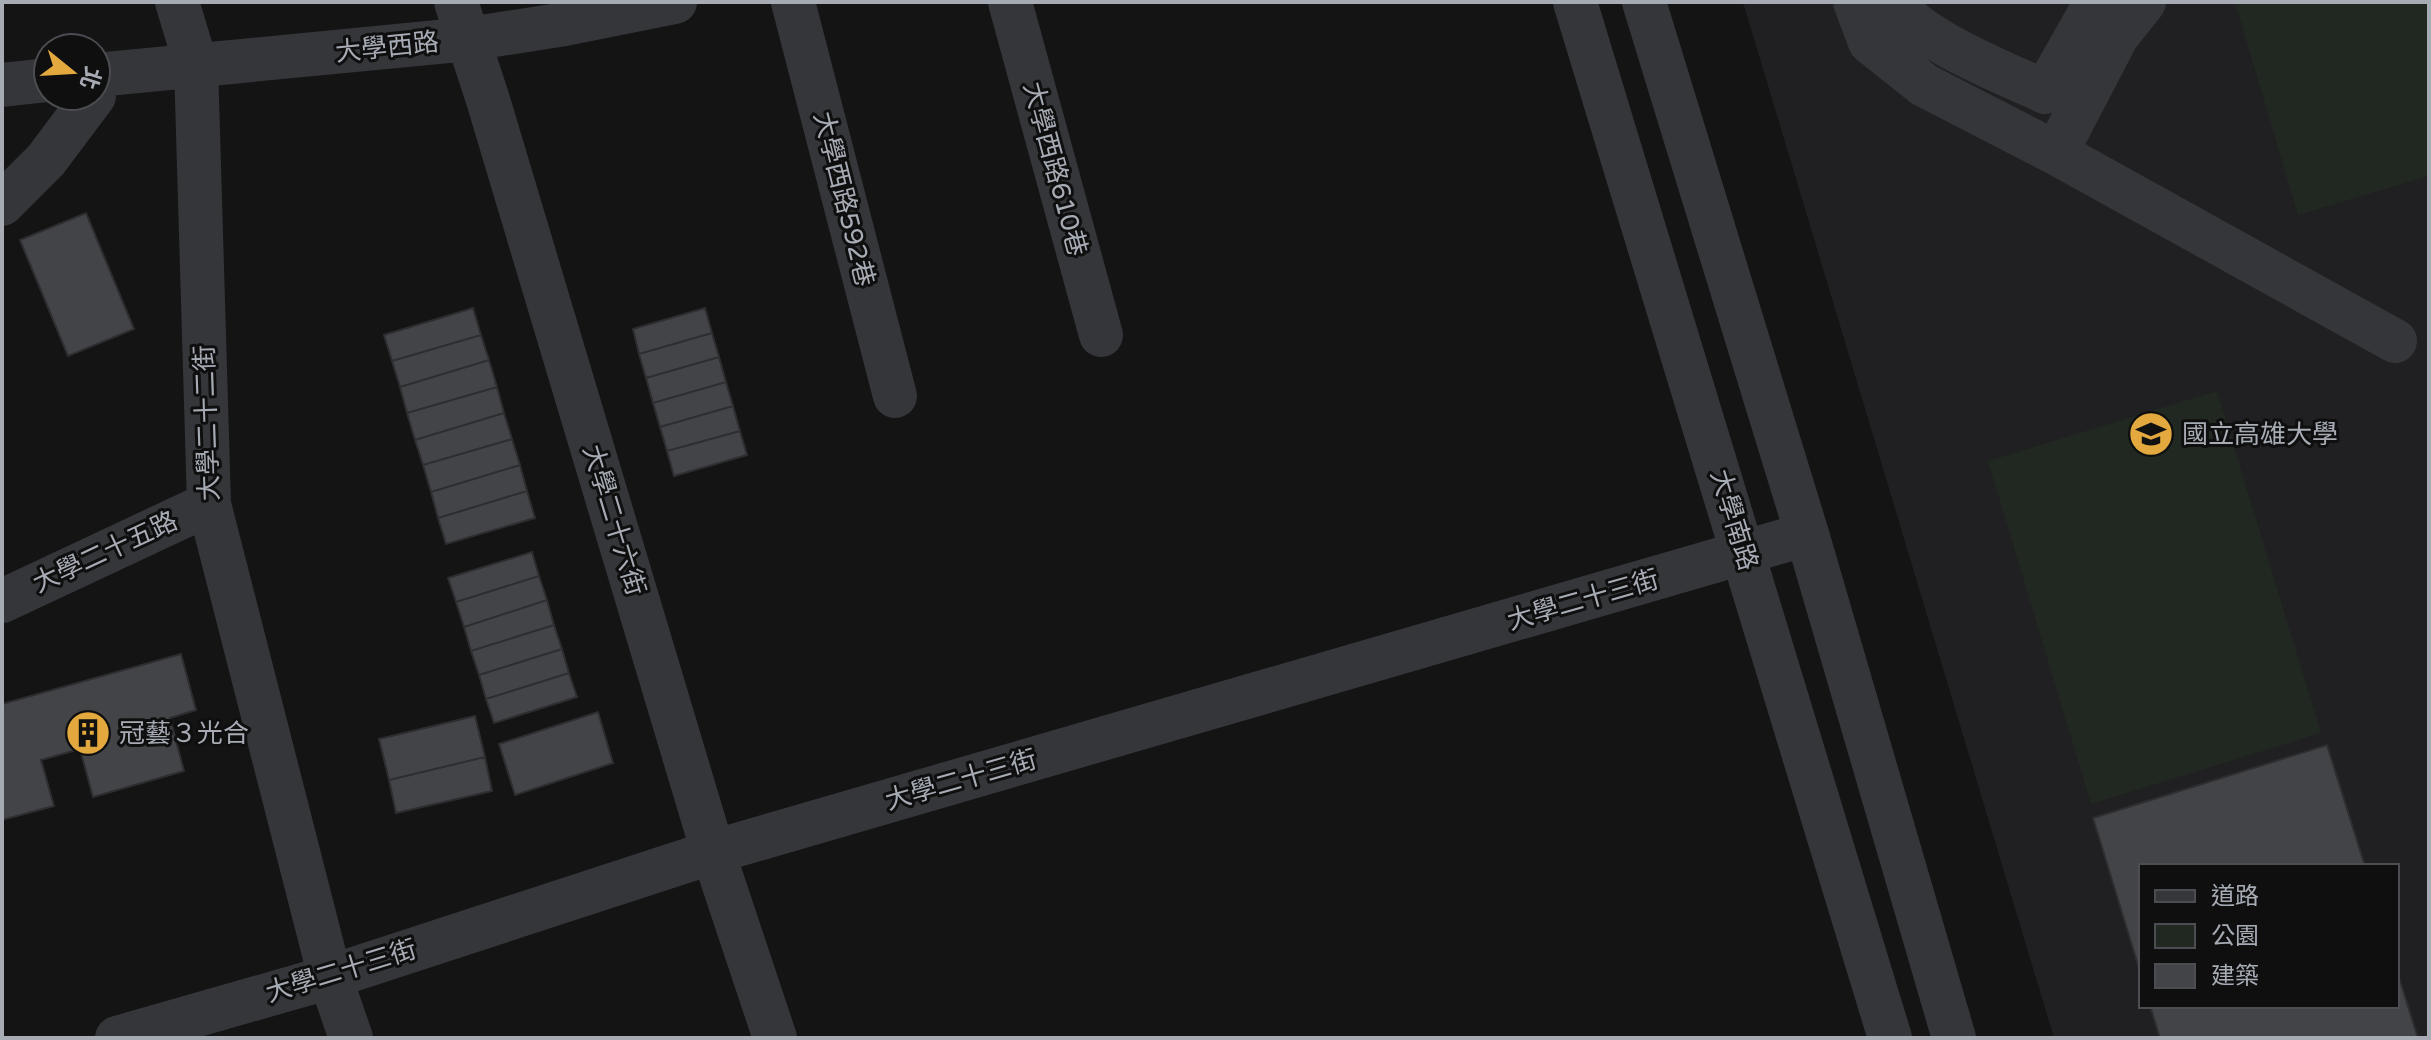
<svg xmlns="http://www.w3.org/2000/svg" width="2431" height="1040" font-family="'Varela Round','Noto Sans TC',sans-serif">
<rect width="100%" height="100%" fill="#141415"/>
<path fill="#202022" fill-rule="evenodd" d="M 1743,2 L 2429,2 L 2429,1038 L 2054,1038 ZM 2141,866 L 2397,866 L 2397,1006 L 2141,1006 Z"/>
<path fill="#202821" d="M 2235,2 L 2429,2 L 2429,176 L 2298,215 Z
M 2217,391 L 2321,733 L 2091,804 L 1988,461 Z"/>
<path fill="#434448" stroke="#2e2e31" stroke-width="2" d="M 86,213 L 134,329 L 68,356 L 20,240 Z
M 473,308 L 481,335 L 392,361 L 384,335 Z
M 705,308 L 712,333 L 639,354 L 633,329 Z
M 712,333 L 719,357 L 646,378 L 639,354 Z
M 481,335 L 489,360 L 400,387 L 392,361 Z
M 719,357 L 726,382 L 653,403 L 646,378 Z
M 489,360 L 497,387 L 407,413 L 400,387 Z
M 726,382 L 733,406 L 660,427 L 653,403 Z
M 497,387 L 504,413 L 415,440 L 407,413 Z
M 733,406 L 740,431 L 667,451 L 660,427 Z
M 504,413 L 512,439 L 423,465 L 415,440 Z
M 740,431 L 747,455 L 674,476 L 667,451 Z
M 512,439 L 520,465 L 431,492 L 423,465 Z
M 520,465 L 527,491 L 438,518 L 431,492 Z
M 527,491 L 535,518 L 446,544 L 438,518 Z
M 532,552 L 539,576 L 456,602 L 448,578 Z
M 539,576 L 547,600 L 464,627 L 456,602 Z
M 547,600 L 554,625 L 471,651 L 464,627 Z
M 554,625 L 562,649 L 479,675 L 471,651 Z
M 562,649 L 569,673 L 486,699 L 479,675 Z
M 181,654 L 196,710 L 170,718 L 184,771 L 93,797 L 80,749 L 41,760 L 54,806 L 2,820 L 2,704 Z
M 569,673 L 577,697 L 494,723 L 486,699 Z
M 598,712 L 613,763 L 515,795 L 499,744 Z
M 475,716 L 485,757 L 389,780 L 379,739 Z
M 2327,745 L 2365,866 L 2141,866 L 2141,975 L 2093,818 Z
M 485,757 L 492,791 L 396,813 L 389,780 Z
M 2397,971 L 2418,1038 L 2160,1038 L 2150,1006 L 2397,1006 Z"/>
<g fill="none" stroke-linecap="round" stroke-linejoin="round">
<path stroke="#35363a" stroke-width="44" d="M 177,2 L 196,65 L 209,504 L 330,977 L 351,1038
M 456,2 L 488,100 L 713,852 L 775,1038
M 793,2 L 895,396
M 1010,2 L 1101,335
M 1575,2 L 1890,1038
M 1644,2 L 1807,534 L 1954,1038
M 1855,2 L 1870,42 L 1924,85 L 2056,153 L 2395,341
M 1896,2 C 1913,38 2008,74 2045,92 L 2096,2
M 96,75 L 469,39 L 565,24 L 675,2
M 2,85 L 48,80
M 2056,153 L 2117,36 L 2144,2
M 2,204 L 46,160 L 94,96
M 2,601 L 209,504
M 117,1038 L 330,977 L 713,852 L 1807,534"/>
</g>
<defs>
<g id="university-disc" transform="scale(2.3)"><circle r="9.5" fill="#e3a93e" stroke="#0f0f10"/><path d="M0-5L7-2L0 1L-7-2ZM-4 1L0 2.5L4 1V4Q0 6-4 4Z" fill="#111"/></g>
<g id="building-disc" transform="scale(2.3)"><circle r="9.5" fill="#e3a93e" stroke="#0f0f10"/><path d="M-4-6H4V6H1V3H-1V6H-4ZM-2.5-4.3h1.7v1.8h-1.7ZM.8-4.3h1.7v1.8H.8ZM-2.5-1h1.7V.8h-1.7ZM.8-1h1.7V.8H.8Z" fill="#111"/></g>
</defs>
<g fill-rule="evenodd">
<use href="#university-disc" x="2151" y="434"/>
<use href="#building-disc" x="88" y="733"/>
</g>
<g text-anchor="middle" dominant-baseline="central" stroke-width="6" stroke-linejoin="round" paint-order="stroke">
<g font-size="26" fill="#a6abb4" stroke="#0f0f10">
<text transform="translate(387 47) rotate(-6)">大學西路</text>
<text transform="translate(1055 169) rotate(75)">大學西路610巷</text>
<text transform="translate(844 199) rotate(76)">大學西路592巷</text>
<text transform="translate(207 423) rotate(-92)">大學二十二街</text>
<text transform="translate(614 520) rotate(73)">大學二十六街</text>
<text transform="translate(1734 520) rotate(73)">大學南路</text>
<text transform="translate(105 552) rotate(-25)">大學二十五路</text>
<text transform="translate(1583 600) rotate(-16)">大學二十三街</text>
<text transform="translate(961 780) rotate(-16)">大學二十三街</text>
<text transform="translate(341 971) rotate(-17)">大學二十三街</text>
</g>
<g font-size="26" fill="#a6abb4" stroke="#0f0f10" text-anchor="start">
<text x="2182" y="434">國立高雄大學</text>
<text x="119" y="733">冠藝３光合</text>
</g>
</g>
<rect width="2431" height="1040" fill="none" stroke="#a6abb4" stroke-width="8"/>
<rect x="2139" y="864" width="260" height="144" fill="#0f0f10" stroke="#4b4d52" stroke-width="2"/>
<rect x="2155" y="890" width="40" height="12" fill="#35363a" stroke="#4b4d52" stroke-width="2"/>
<text x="2211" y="904" font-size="24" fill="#a6abb4">道路</text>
<rect x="2155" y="924" width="40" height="24" fill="#202821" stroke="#4b4d52" stroke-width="2"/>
<text x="2211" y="944" font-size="24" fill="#a6abb4">公園</text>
<rect x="2155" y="964" width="40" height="24" fill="#434448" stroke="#4b4d52" stroke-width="2"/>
<text x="2211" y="984" font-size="24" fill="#a6abb4">建築</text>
<g transform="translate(72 72) rotate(108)"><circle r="38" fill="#0f0f10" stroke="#4b4d52" stroke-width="2"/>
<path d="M0-6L14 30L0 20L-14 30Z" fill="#e3a93e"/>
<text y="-12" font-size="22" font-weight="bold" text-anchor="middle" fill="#a6abb4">北</text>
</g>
</svg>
